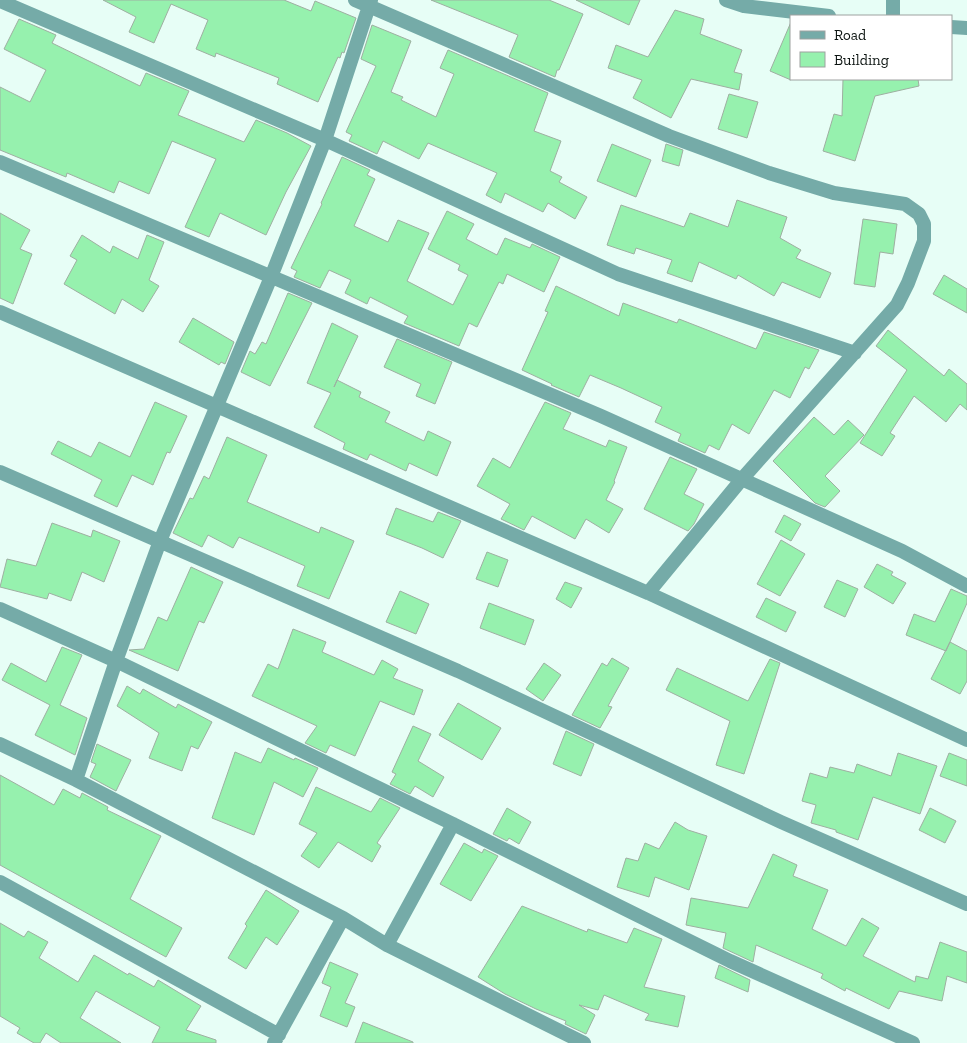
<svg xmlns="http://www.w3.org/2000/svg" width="967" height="1043" font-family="'Zilla Slab',serif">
<rect width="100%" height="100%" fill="#e7fef6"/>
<path fill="#96f1ae" stroke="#9eafa1" d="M 103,0 L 284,0 L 311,11 L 315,1 L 356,18 L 344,53 L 342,52 L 340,58 L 338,57 L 318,102 L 277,84 L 279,78 L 216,53 L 215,57 L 196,49 L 208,20 L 171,4 L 154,43 L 129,32 L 136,17 Z
M 431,0 L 549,0 L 583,14 L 559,70 L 557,70 L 555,77 L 509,57 L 518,35 Z
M 576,0 L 640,0 L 629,25 Z
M 675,10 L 704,19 L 700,34 L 742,50 L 734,72 L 742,74 L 739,90 L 691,79 L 671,118 L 633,98 L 642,80 L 608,68 L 616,45 L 648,57 Z
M 19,19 L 56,35 L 52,43 L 140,86 L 146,73 L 189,91 L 178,115 L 244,142 L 256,120 L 287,133 L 311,146 L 286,192 L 266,235 L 220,213 L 209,237 L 185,227 L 216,159 L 172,141 L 149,194 L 119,181 L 114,193 L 67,173 L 66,177 L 0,150 L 0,87 L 30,102 L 46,70 L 4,49 Z
M 791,22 L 791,80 L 770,71 Z
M 372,25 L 411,41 L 391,92 L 403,97 L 401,100 L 436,117 L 454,74 L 440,68 L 448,50 L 548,93 L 534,131 L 561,141 L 550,171 L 562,177 L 559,182 L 587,197 L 575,219 L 548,203 L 543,212 L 505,193 L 501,203 L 486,195 L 497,173 L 428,143 L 419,159 L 383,141 L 377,154 L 349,141 L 352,135 L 346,132 L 376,66 L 361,59 Z
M 843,79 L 918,79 L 919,86 L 875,96 L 855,161 L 823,151 L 834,114 L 842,116 Z
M 729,94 L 758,102 L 747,138 L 718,129 Z
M 612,144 L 651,160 L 636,197 L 597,181 Z
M 666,144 L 683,150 L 679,166 L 662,161 Z
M 342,157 L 370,170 L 367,175 L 375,179 L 354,226 L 388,242 L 398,220 L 429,233 L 407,281 L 453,305 L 468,275 L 458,270 L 460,265 L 428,249 L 447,211 L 474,224 L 466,239 L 497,255 L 505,238 L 530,248 L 532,244 L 560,257 L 544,292 L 507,274 L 503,284 L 499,282 L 477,327 L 469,323 L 459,346 L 404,323 L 408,316 L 370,297 L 367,304 L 345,293 L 351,280 L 329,270 L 320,288 L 294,277 L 297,271 L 291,268 L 322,204 L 321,203 Z
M 737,200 L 787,217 L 780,238 L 801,250 L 796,258 L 831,273 L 820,298 L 782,282 L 774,296 L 738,275 L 736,279 L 699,262 L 692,282 L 667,273 L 672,260 L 636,248 L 634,254 L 607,245 L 621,205 L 684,227 L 690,213 L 728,227 Z
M 0,213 L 30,230 L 20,249 L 32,254 L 13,304 L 0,298 Z
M 863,219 L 897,224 L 893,254 L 880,252 L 875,287 L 854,284 Z
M 82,235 L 110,253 L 113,246 L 138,259 L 147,235 L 164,242 L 149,280 L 159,286 L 143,312 L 122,299 L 115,314 L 64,284 L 77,260 L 70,256 Z
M 944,275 L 967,289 L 967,313 L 933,294 Z
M 556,286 L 619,316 L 623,303 L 677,323 L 679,319 L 756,349 L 764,332 L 819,350 L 809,369 L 805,367 L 790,398 L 774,390 L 749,434 L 732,424 L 719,450 L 709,445 L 705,453 L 678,441 L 681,434 L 655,422 L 662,407 L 621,388 L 590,375 L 579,397 L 551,385 L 552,384 L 522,370 L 548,312 L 545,311 Z
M 288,293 L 312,303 L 270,386 L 241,372 L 250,351 L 255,354 L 262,342 L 266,344 Z
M 193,318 L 234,342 L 225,364 L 221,362 L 219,365 L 179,342 Z
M 332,323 L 358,336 L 334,387 L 337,380 L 361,392 L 359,397 L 390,412 L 385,422 L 424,441 L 428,431 L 451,442 L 437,476 L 409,463 L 406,471 L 370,454 L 367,460 L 343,449 L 345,443 L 314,427 L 331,393 L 307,383 Z
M 888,330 L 944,376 L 949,369 L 967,384 L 967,410 L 960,404 L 946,422 L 914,396 L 890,433 L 895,436 L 882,456 L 860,443 L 907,370 L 876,346 Z
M 397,339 L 452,362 L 435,404 L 416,396 L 421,384 L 384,367 Z
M 155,402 L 187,416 L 170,453 L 167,452 L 153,485 L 132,475 L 117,507 L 94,496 L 102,480 L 51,454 L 58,441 L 91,457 L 99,442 L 130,457 Z
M 545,402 L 571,413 L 563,429 L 606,447 L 609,440 L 627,447 L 614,481 L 615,482 L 606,500 L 623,509 L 609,533 L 586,519 L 575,539 L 532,516 L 524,530 L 501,519 L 510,504 L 477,486 L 493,458 L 510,468 Z
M 814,417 L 834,435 L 848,420 L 864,435 L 825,476 L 840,491 L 825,507 L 815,503 L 773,461 Z
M 227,437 L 267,455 L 247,502 L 319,533 L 321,527 L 354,541 L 329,599 L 297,586 L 305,566 L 239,537 L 233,548 L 208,535 L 202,547 L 173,533 L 190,498 L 193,499 L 204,476 L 209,479 Z
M 670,457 L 697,469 L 684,494 L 704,504 L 694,524 L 688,531 L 644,509 Z
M 396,508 L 433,522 L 438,512 L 461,521 L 443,558 L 422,548 L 386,534 Z
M 784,515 L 801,524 L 791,541 L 775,532 Z
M 52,523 L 91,537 L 93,530 L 120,541 L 104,582 L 82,572 L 71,601 L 49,593 L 47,599 L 0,587 L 7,559 L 36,566 Z
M 781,540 L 805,554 L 780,596 L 757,584 Z
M 487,552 L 508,560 L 498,587 L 476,579 Z
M 877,564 L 893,572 L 891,575 L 906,583 L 893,604 L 864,587 Z
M 191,567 L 223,582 L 204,623 L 199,621 L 178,671 L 129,650 L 144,649 L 158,617 L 167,621 Z
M 837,580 L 858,589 L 845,617 L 824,607 Z
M 565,582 L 582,588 L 571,608 L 556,599 Z
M 951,589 L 967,596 L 967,603 L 946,651 L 906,635 L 914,614 L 935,622 Z
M 400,591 L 429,604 L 416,634 L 386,622 Z
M 766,598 L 796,612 L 786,632 L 756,617 Z
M 489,603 L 534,620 L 525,645 L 480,628 Z
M 293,629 L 326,642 L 322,652 L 374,675 L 382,660 L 398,669 L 393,678 L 423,690 L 414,715 L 380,701 L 355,756 L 330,745 L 326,753 L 305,743 L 317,726 L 252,696 L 268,664 L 278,669 Z
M 950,642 L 967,651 L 967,681 L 960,694 L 931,679 Z
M 62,647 L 82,655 L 60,705 L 87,718 L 75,755 L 35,735 L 50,705 L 2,680 L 11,663 L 46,682 Z
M 612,658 L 629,668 L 608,706 L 612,707 L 600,728 L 572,715 L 602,663 L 607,666 Z
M 770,659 L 780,663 L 744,774 L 716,765 L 730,721 L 666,690 L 677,668 L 748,701 Z
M 544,663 L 561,675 L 543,701 L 526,689 Z
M 127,686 L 140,694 L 143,689 L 176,708 L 178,704 L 212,722 L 198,749 L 191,746 L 182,771 L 149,758 L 159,733 L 117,706 Z
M 458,703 L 501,728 L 482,760 L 439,735 Z
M 413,726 L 431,734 L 418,761 L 444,777 L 433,797 L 415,786 L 410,794 L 390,784 L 396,774 L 392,772 Z
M 566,731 L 594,744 L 581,776 L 553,764 Z
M 97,744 L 131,760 L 116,791 L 90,777 L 96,764 L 91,762 Z
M 268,748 L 292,759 L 294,760 L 295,758 L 318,768 L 303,797 L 274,782 L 254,835 L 212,818 L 235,752 L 261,763 Z
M 898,753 L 937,766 L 920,814 L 873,797 L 858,840 L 836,832 L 836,830 L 811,823 L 816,805 L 802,801 L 810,773 L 827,778 L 830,767 L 854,773 L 857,764 L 891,776 Z
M 949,753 L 967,760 L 967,786 L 940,776 Z
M 0,775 L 54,805 L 63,789 L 80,798 L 82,793 L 108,807 L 107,810 L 161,836 L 130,899 L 182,928 L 166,957 L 0,865 Z
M 316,787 L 371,812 L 380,798 L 400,808 L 377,843 L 381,846 L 372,862 L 338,842 L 319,868 L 301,856 L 317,833 L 299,824 Z
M 507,808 L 531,822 L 519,844 L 509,838 L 507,841 L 493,834 Z
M 930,808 L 956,821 L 945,843 L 919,830 Z
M 675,822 L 688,830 L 707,836 L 689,890 L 655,877 L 649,897 L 617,887 L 626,858 L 638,861 L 645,843 L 659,849 Z
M 464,843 L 482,853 L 484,849 L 498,856 L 471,901 L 440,884 Z
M 773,854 L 797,865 L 793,876 L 828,890 L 812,929 L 846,946 L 862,918 L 879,928 L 863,956 L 915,982 L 916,976 L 928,979 L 940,942 L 967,952 L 967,983 L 947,976 L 942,1001 L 899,991 L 889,1009 L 846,988 L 845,991 L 821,978 L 823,974 L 756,945 L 753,962 L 723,948 L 726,933 L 686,925 L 691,898 L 748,908 Z
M 266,890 L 299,911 L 277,945 L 266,937 L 246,969 L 228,958 L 247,926 L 245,924 Z
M 522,906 L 587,932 L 588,929 L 627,943 L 634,928 L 662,939 L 644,987 L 685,996 L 678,1027 L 645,1020 L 649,1014 L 604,995 L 598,1010 L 579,1005 L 595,1015 L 586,1034 L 565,1024 L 566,1021 L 536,1009 L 505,994 L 478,977 Z
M 0,923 L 24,937 L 28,931 L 48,942 L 39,958 L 78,982 L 94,955 L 128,975 L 129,973 L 154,987 L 158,980 L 201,1006 L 186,1030 L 216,1040 L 216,1043 L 152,1043 L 160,1027 L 96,991 L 80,1018 L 121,1043 L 61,1043 L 46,1033 L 40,1043 L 34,1043 L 17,1033 L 20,1028 L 0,1016 Z
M 330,962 L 358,974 L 345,1003 L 355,1007 L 347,1027 L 320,1016 L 331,987 L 322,983 Z
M 719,965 L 750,980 L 748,992 L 715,978 Z
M 363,1022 L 413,1042 L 413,1043 L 355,1043 Z"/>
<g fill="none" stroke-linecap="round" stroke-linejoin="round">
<path stroke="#75aba8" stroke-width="14" d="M 355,0 L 669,136 L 769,173 L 834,193 L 905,204 L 919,214 L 924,224 L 924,241 L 908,283 L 897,305 L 742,479 L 648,593
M 726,0 L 744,6 L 829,16
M 0,1 L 325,140 L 618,274 L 855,353
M 893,16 L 893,0
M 951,27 L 967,28
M 0,162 L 601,416 L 902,551 L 967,586
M 0,312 L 648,593 L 967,740
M 0,472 L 458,671 L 781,822 L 967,904
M 0,609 L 116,661 L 453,824 L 730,961 L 913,1043
M 0,744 L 76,780 L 343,918 L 387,945 L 584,1043
M 76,780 L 116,661 L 160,541 L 271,277 L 325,140 L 371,0
M 0,882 L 279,1035
M 387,945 L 453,824
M 274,1043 L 343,918"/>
</g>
<rect x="790" y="15" width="162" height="65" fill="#ffffff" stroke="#9ea1a0"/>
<rect x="800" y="31" width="25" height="8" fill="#75aba8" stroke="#9ea1a0"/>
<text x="834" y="40" font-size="15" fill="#0c1411">Road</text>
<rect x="800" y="52" width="25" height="15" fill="#96f1ae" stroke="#9ea1a0"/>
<text x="834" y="65" font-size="15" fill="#0c1411">Building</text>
</svg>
